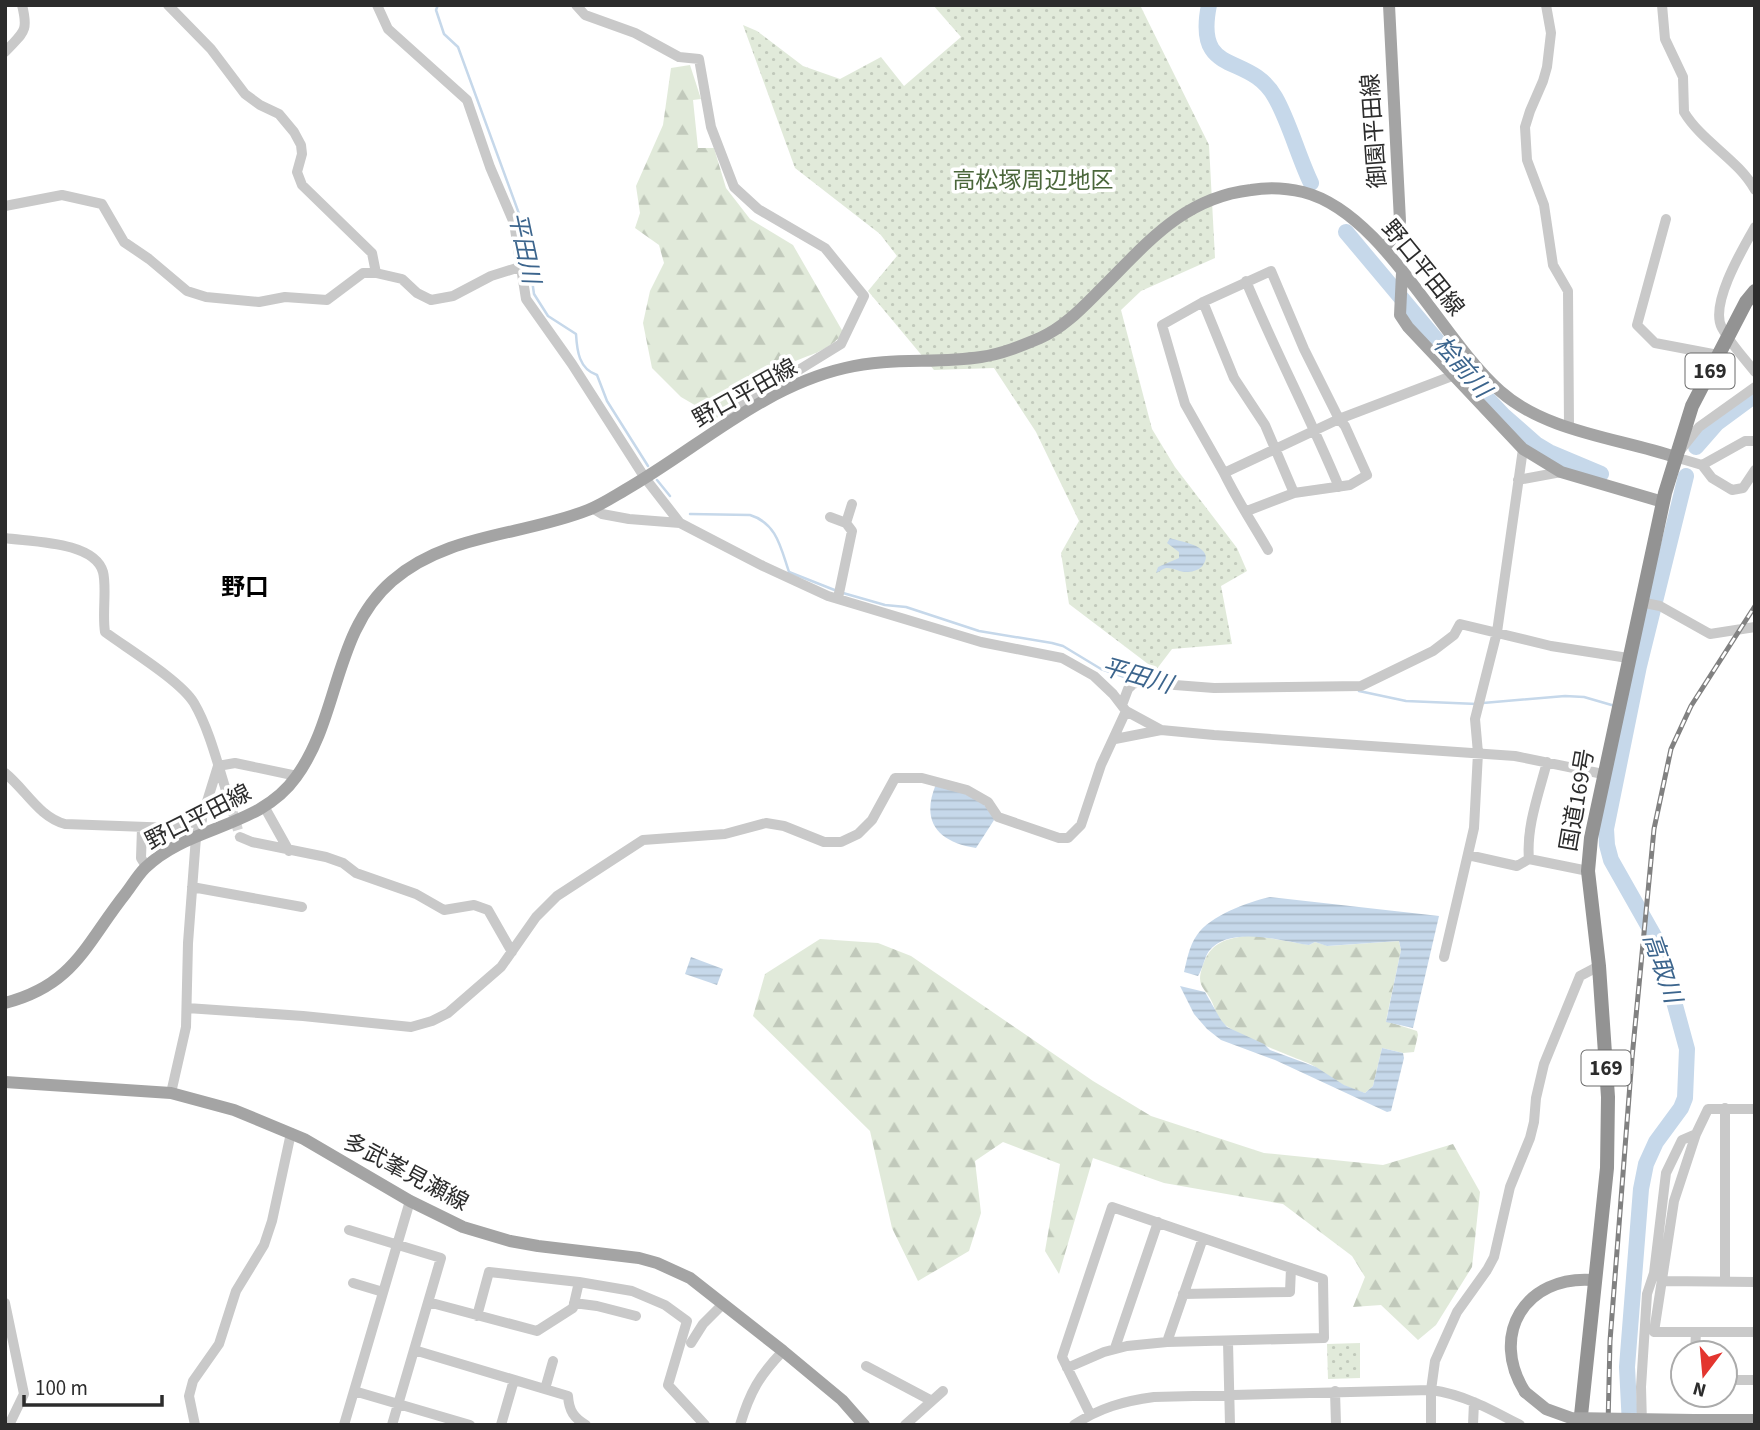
<svg xmlns="http://www.w3.org/2000/svg" width="1760" height="1430" font-family="'Source Sans 3','Noto Sans JP',sans-serif">
<defs>
<pattern id="forest-firs" width="22" height="20" patternUnits="userSpaceOnUse" patternTransform="scale(1.75)"><rect width="22" height="20" fill="#e1eada"/><path d="M5 1l3.5 6h-7zM16 11l3.5 6h-7z" fill="#c1c9bb"/></pattern>
<pattern id="park-dots" width="8" height="8" patternUnits="userSpaceOnUse" patternTransform="scale(1.75)"><rect width="8" height="8" fill="#e1eada"/><path d="M2 2h.1M6 6h.1" fill="none" stroke="#c1c9bb" stroke-width="1.8" stroke-linecap="round"/></pattern>
<pattern id="water-rules" width="6" height="5" patternUnits="userSpaceOnUse" patternTransform="scale(1.75)"><rect width="6" height="5" fill="#c6d8ea"/><path d="M0 2.5h6" fill="none" stroke="#aabac9"/></pattern>
</defs>
<rect width="100%" height="100%" fill="#fff"/>
<path fill="url(#forest-firs)" d="M 690,65 L 701,99 L 693,100 L 698,148 L 714,148 L 726,188 L 750,219 L 793,245 L 843,332 C 831,352 803,356 782,367 C 757,380 737,399 717,418 L 681,397 L 652,368 L 643,323 L 650,291 L 664,263 L 659,245 L 635,228 L 640,213 L 636,186 L 663,125 L 671,68 Z
M 1251,935 L 1309,945 L 1315,942 L 1328,946 L 1399,941 L 1401,950 L 1386,1021 L 1417,1031 L 1418,1035 L 1414,1052 L 1403,1053 L 1382,1048 L 1373,1086 L 1365,1093 C 1357,1090 1348,1088 1340,1083 C 1329,1077 1319,1068 1308,1063 C 1289,1055 1233,1035 1221,1021 C 1216,1015 1215,1008 1212,1002 C 1205,987 1196,987 1202,968 C 1210,941 1226,939 1251,935 Z
M 820,939 L 878,943 L 911,956 L 1093,1081 L 1151,1116 L 1264,1153 L 1383,1165 L 1453,1144 L 1480,1192 L 1472,1267 L 1436,1325 L 1418,1340 L 1381,1305 L 1353,1307 L 1365,1277 L 1352,1256 L 1283,1204 L 1164,1183 L 1093,1158 L 1059,1274 L 1045,1251 L 1060,1164 L 1003,1142 L 975,1161 L 981,1213 L 969,1251 L 918,1281 L 892,1228 L 870,1131 L 753,1016 L 765,974 Z"/>
<path fill="url(#park-dots)" d="M 933,5 L 1140,5 L 1209,145 L 1215,258 L 1141,291 L 1121,310 L 1152,429 L 1175,467 L 1237,548 L 1247,571 L 1221,586 L 1232,644 L 1172,649 L 1156,670 L 1069,604 L 1061,553 L 1079,521 L 1036,432 L 994,368 L 934,370 L 868,291 L 897,256 L 880,234 L 795,168 L 743,25 L 757,31 L 803,66 L 840,79 L 881,57 L 904,86 L 961,37 Z
M 1360,1343 L 1360,1378 L 1328,1379 L 1327,1344 Z"/>
<path fill="url(#water-rules)" d="M 1170,538 C 1181,542 1216,546 1203,565 C 1201,569 1193,572 1188,572 C 1181,573 1173,567 1166,568 C 1162,569 1159,572 1156,573 L 1158,567 L 1179,558 L 1179,552 L 1167,543 Z
M 936,784 C 962,793 978,795 996,817 L 976,848 C 939,842 920,823 936,784 Z
M 1270,897 L 1439,916 L 1413,1028 L 1386,1022 L 1401,950 L 1399,941 L 1327,946 L 1315,942 L 1309,945 C 1281,941 1230,925 1209,951 C 1204,958 1203,968 1198,976 L 1184,972 C 1187,960 1189,946 1197,935 C 1210,916 1247,902 1270,897 Z
M 691,957 L 723,969 L 717,985 L 685,974 Z
M 1180,986 L 1205,992 L 1221,1020 L 1227,1027 L 1264,1044 L 1270,1050 L 1316,1067 L 1344,1085 L 1365,1093 L 1373,1086 L 1382,1048 L 1403,1053 L 1404,1058 L 1391,1111 L 1387,1112 L 1275,1060 L 1221,1040 L 1207,1029 L 1194,1014 Z"/>
<g fill="none" stroke-linecap="round" stroke-linejoin="round">
<path stroke="#c6d8ea" stroke-width="2.5" d="M 438,5 L 436,10 L 444,34 L 458,47 L 525,230 L 534,294 L 548,316 L 576,334 C 577,351 579,369 597,375 L 607,401 L 648,466
M 657,480 L 670,496
M 690,514 L 750,515 C 777,523 781,549 789,572 L 837,591
M 843,593 L 885,605 L 906,607 L 979,631 L 1052,643 L 1063,646 L 1101,669 L 1133,680
M 1359,691 L 1406,701 L 1477,704
M 1483,703 L 1565,696 L 1584,697 L 1615,706"/>
<path stroke="#c6d8ea" stroke-width="16" d="M 1209,5 C 1194,79 1249,51 1275,97 C 1289,121 1298,156 1311,183
M 1346,232 L 1471,381 L 1503,415 L 1536,444 L 1551,453 L 1601,474
M 1696,447 L 1717,423 L 1755,395
M 1630,1425 L 1627,1367 L 1641,1189 L 1646,1164 L 1656,1142 L 1681,1108 L 1685,1098 L 1687,1049 L 1658,943 L 1611,860 L 1607,845 L 1606,829 L 1639,666 L 1686,476"/>
<path stroke="#d5d5d5" stroke-width="10" stroke-dasharray="10 5" stroke-linecap="butt" d="M 231,806 L 240,837"/>
<path stroke="#c9c9c9" stroke-width="10" d="M 168,5 L 211,49 L 245,94 L 260,105 L 279,114 L 294,132 L 301,145 L 302,154 L 297,172 L 302,185 L 372,253 L 376,273
M 377,5 L 388,29 L 467,100 L 490,167 L 514,223 L 526,299 L 572,364 L 645,478 L 680,523
M 576,5 L 585,15 L 635,33 L 679,57 L 699,59 L 711,127 L 734,187 L 758,209 L 825,248 L 864,296 L 841,344 L 732,411 L 727,424
M 1546,5 L 1551,33 L 1547,67 L 1543,81 L 1530,111 L 1525,127 L 1527,160 L 1544,205 L 1553,265 L 1568,291 L 1569,427
M 1662,5 L 1665,39 L 1683,77 L 1684,112 C 1702,142 1739,160 1755,190
M 5,52 C 23,32 29,33 22,5
M 5,206 L 62,195 L 102,204 L 124,242 L 149,259 L 187,291 L 206,297 L 259,302 L 285,297 L 327,300 L 363,273 L 376,273 L 402,279 L 417,293 L 431,300 L 453,296 L 491,276 L 520,267
M 1666,219 L 1637,325 L 1655,343 L 1718,355
M 1755,227 C 1743,248 1709,305 1722,328 C 1730,343 1744,358 1755,372
M 1246,281 C 1275,351 1310,417 1339,487
M 1203,302 L 1234,378 L 1265,425 L 1294,493
M 1755,387 L 1699,427 L 1675,457 L 1702,465 L 1712,478 L 1732,490 L 1743,488 L 1755,470
M 1702,465 L 1745,441 L 1755,441
M 1224,473 C 1237,500 1253,524 1268,550
M 1518,480 L 1561,472
M 592,508 L 602,514 L 629,519 L 680,523 L 763,566 L 828,596 L 981,642 L 1062,658 L 1094,676 L 1113,694 L 1126,711 L 1161,730 L 1214,735 L 1515,756 L 1603,774
M 1247,511 L 1294,493 L 1350,485 L 1367,475 L 1345,426 L 1339,419 L 1304,349 L 1271,271 L 1203,302 L 1162,325 L 1185,404 L 1224,473 L 1339,419 L 1452,376
M 830,517 L 846,523 L 852,531 L 838,598
M 846,523 L 852,504
M 5,538 C 31,542 94,541 103,572 C 107,587 102,614 105,632 C 128,649 181,681 194,703 C 211,732 220,774 231,806
M 1640,602 L 1660,606 L 1710,634 L 1755,627
M 1122,705 L 1128,689 L 1133,684 L 1146,680 L 1175,685 L 1214,688 L 1361,686 L 1433,651 L 1454,635 L 1460,624 L 1551,646 L 1628,658
M 1115,739 L 1161,730
M 5,773 C 26,790 39,817 65,824 L 174,828 L 202,820
M 265,808 L 289,851
M 142,828 L 141,858 L 146,866
M 240,837 L 252,842 L 326,857 L 343,863 L 356,873 L 416,894 L 444,910 L 474,905 L 488,910 L 512,952
M 1468,855 L 1517,866 L 1529,859 C 1526,827 1539,793 1547,762
M 1529,859 L 1588,871
M 192,887 L 302,907
M 1444,957 L 1474,828 L 1478,753 L 1475,719 L 1497,632 L 1523,449
M 187,1008 L 303,1016 L 411,1027 L 432,1021 L 448,1013 L 501,967 L 536,917 L 557,896 L 643,840 L 725,834 L 766,823 L 784,826 L 824,842 L 841,842 L 858,834 L 872,820 L 895,778 L 922,778 L 967,790 L 988,802 L 998,817 L 1059,838 L 1068,838 L 1081,825 L 1101,765 L 1126,711
M 171,1093 L 186,1027 L 188,943 L 196,837 L 218,766 L 235,763 L 297,776
M 1725,1108 L 1725,1282
M 1755,1109 L 1708,1109 L 1696,1134 L 1674,1201 L 1654,1332 L 1755,1332
M 349,1230 L 441,1258 L 392,1425
M 1664,1281 L 1755,1282
M 353,1283 L 383,1292
M 1183,1294 L 1290,1292 L 1291,1268
M 428,1302 L 537,1331 L 573,1308 L 579,1282
M 5,1303 L 24,1394 L 9,1425
M 574,1303 L 597,1306 L 636,1316
M 477,1316 L 489,1272 L 579,1282 L 632,1291 L 665,1305 L 687,1321 L 668,1385 L 705,1425
M 1167,1342 L 1203,1238
M 1228,1342 L 1230,1425
M 691,1343 L 703,1324 L 723,1304
M 1115,1348 L 1158,1222
M 414,1350 L 568,1396 C 569,1411 574,1418 586,1425
M 1695,1353 L 1696,1332
M 866,1366 L 932,1401
M 1067,1368 L 1104,1352 L 1127,1346 L 1167,1342 L 1324,1338 L 1323,1279 L 1112,1207 L 1062,1357 L 1090,1414
M 1725,1380 L 1755,1380
M 545,1389 L 553,1361
M 354,1391 L 470,1425
M 1335,1391 L 1336,1425
M 1642,1424 L 1641,1387 L 1647,1294 L 1654,1273 L 1666,1173 L 1682,1140 L 1696,1134
M 195,1425 L 189,1396 L 193,1381 L 219,1344 L 236,1291 L 264,1245 L 272,1221 L 291,1133
M 344,1425 L 410,1201
M 501,1425 L 514,1380
M 740,1425 C 750,1392 759,1376 783,1351
M 905,1425 L 943,1391
M 1074,1425 C 1099,1408 1124,1401 1154,1397 L 1431,1390 C 1463,1394 1492,1410 1520,1425
M 1431,1425 L 1431,1390 L 1435,1361 L 1457,1312 L 1487,1270 L 1494,1257 L 1510,1187 L 1530,1138 L 1534,1122 L 1536,1098 L 1544,1064 L 1580,976 L 1599,966
M 1473,1425 L 1474,1402"/>
<path stroke="#a4a4a4" stroke-width="12" d="M 1384,248 L 1397,233 L 1400,221 L 1389,5
M 1402,273 L 1400,315 L 1408,327 L 1523,449 L 1561,472 L 1663,502
M 5,1003 C 75,985 86,943 126,893 C 132,885 138,875 145,868 C 189,825 259,829 296,777 C 340,717 333,632 392,581 C 447,533 523,536 588,510 C 601,505 613,497 625,490 C 697,449 762,387 845,368 C 890,357 935,364 981,357 C 1002,354 1021,346 1040,338 C 1063,328 1081,309 1098,292 C 1145,246 1181,198 1251,190 C 1269,187 1286,188 1303,192 C 1383,212 1439,337 1500,391 C 1546,432 1618,438 1675,457
M 5,1082 L 171,1093 L 234,1110 L 304,1139 L 410,1201 L 463,1227 L 510,1241 L 538,1246 L 639,1258 L 657,1263 L 690,1278 L 783,1351 L 842,1400 L 864,1425
M 1525,1392 C 1489,1335 1525,1275 1593,1280
M 1694,1420 L 1755,1420"/>
<path stroke="#939393" stroke-width="14" d="M 1580,1425 L 1607,1168 L 1608,1097 L 1599,966 L 1588,871 L 1591,838 L 1665,493 L 1692,406 L 1746,302 L 1755,291"/>
<g stroke="#818181" stroke-width="5">
<path id="rail" d="M 1608,1425 L 1610,1341 L 1632,1058 L 1654,829 L 1671,749 L 1691,706 L 1755,606"/>
</g>
<use href="#rail" stroke="#fff" stroke-width="2.5" stroke-dasharray="8" stroke-linecap="butt"/>
<path stroke="#a4a4a4" stroke-width="12" d="M 1525,1392 L 1546,1409 L 1571,1418 L 1694,1420"/>
</g>
<g text-anchor="middle" dominant-baseline="central" stroke-width="7" stroke-linejoin="round" paint-order="stroke">
<g fill="#fff" stroke="#6b6b6b" stroke-width="2">
<rect x="1685.5" y="353.5" width="49" height="35" rx="5"/>
<rect x="1581.5" y="1050.5" width="49" height="35" rx="5"/>
</g>
<g font-size="21" font-weight="bold" fill="#2c2c2c">
<text x="1710" y="371">169</text>
<text x="1606" y="1068">169</text>
</g>
<g font-size="23" fill="#2c2c2c" stroke="#fff">
<text transform="translate(1374 131) rotate(-94)">御園平田線</text>
<text transform="translate(1423 268) rotate(51)">野口平田線</text>
<text transform="translate(745 393) rotate(-29)">野口平田線</text>
<text transform="translate(1577 800) rotate(-80)">国道169号</text>
<text transform="translate(198 817) rotate(-27)">野口平田線</text>
<text transform="translate(406 1172) rotate(28)">多武峯見瀬線</text>
</g>
<g font-size="23" fill="#4b673b" stroke="#fff">
<text x="1033" y="180">高松塚周辺地区</text>
</g>
<g font-size="24" font-style="italic" fill="#3c658d" stroke="#fff">
<text transform="translate(524 248) rotate(78)">平田川</text>
<text transform="translate(1462 367) rotate(49)">桧前川</text>
<text transform="translate(1137 676) rotate(16)">平田川</text>
<text transform="translate(1662 968) rotate(71)">高取川</text>
</g>
<g font-size="24" font-weight="bold" fill="#000" stroke="#fff">
<text x="245" y="587">野口</text>
</g>
</g>
<rect width="1760" height="1430" fill="none" stroke="#2c2c2c" stroke-width="14"/>
<g transform="translate(1704 1374) rotate(196)"><circle r="33" fill="#ffffff" stroke="#ababab" stroke-width="2"/>
<path d="M0-5L12 26L0 18L-12 26Z" fill="#e3352f"/>
<text y="-10" font-size="19" font-weight="bold" text-anchor="middle" fill="#2c2c2c">N</text>
</g>
<path d="M24 1395v10h138v-10" fill="none" stroke="#2c2c2c" stroke-width="3.5"/>
<text x="35" y="1395" font-size="21" fill="#2c2c2c" stroke="#ffffff" stroke-width="5" paint-order="stroke">100 m</text>
</svg>
